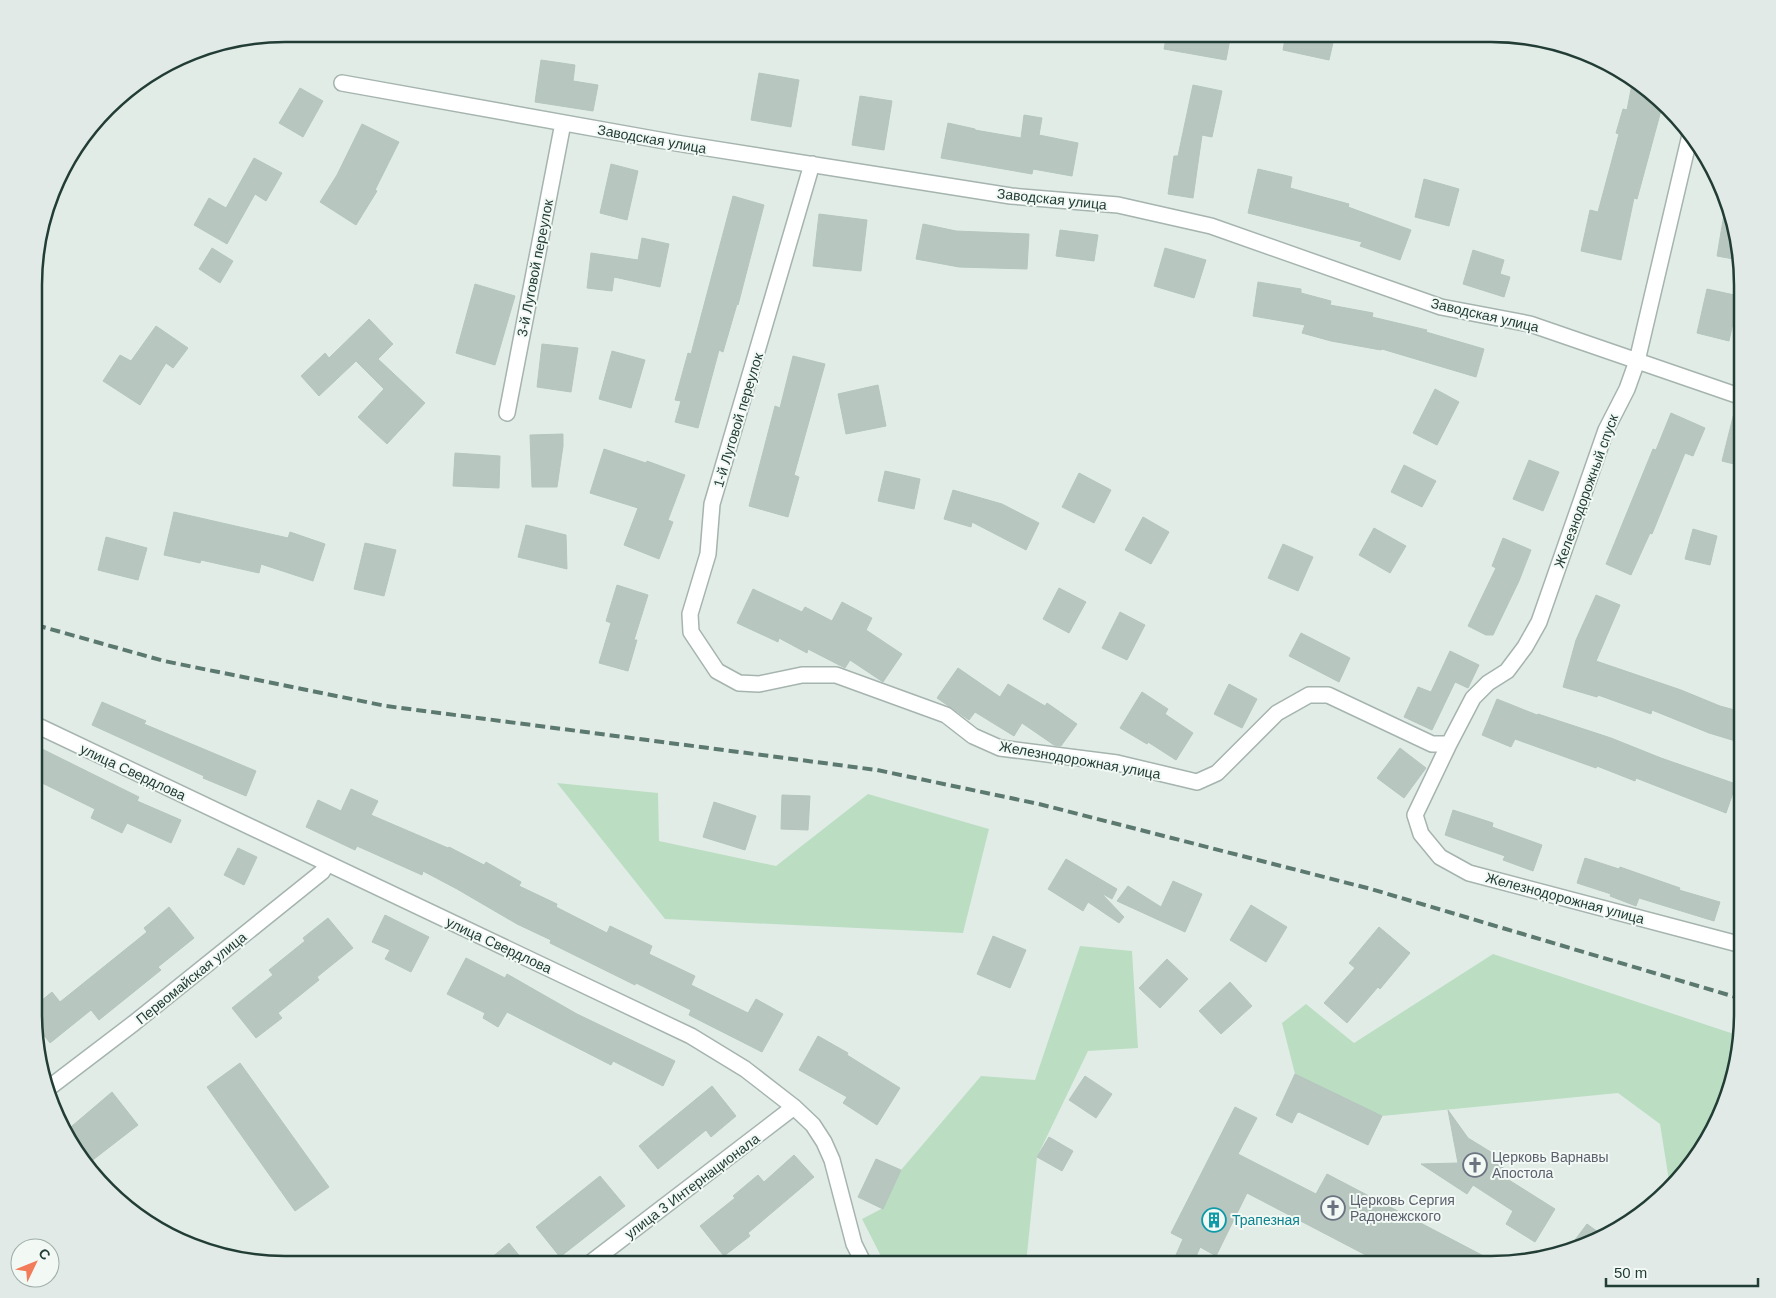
<svg xmlns="http://www.w3.org/2000/svg" width="1776" height="1298" font-family="Helvetica,sans-serif">
<rect width="100%" height="100%" fill="#e2ece7"/>
<path fill="#bbdec3" d="M 557,783 L 658,793 L 659,841 L 776,866 L 868,794 L 989,829 L 963,933 L 665,919 Z
M 1080,946 L 1132,951 L 1138,1048 L 1088,1051 L 1037,1157 L 1026,1264 L 885,1264 L 862,1219 L 883,1208 L 901,1170 L 981,1076 L 1035,1080 Z
M 1493,954 L 1740,1036 L 1723,1109 L 1690,1166 L 1670,1187 L 1660,1124 L 1618,1093 L 1382,1116 L 1295,1074 L 1282,1023 L 1306,1004 L 1354,1043 Z"/>
<path fill="#b7c7c0" stroke="#b4c6be" d="M 1167,34 L 1231,34 L 1226,60 L 1164,49 Z
M 1286,34 L 1335,34 L 1329,60 L 1283,50 Z
M 541,60 L 575,65 L 573,81 L 598,85 L 593,111 L 535,102 Z
M 759,73 L 799,80 L 791,127 L 751,120 Z
M 1633,79 L 1644,86 L 1663,103 L 1637,199 L 1634,198 L 1621,260 L 1581,251 L 1590,210 L 1598,212 L 1619,134 L 1616,133 L 1623,109 L 1627,110 Z
M 1193,85 L 1222,91 L 1212,137 L 1202,135 L 1193,198 L 1168,194 L 1174,156 L 1178,156 Z
M 300,88 L 323,101 L 303,137 L 279,123 Z
M 860,96 L 892,101 L 884,150 L 852,145 Z
M 1024,115 L 1042,118 L 1039,135 L 1078,143 L 1072,176 L 1033,169 L 1032,174 L 941,158 L 948,123 L 975,129 L 975,130 L 1021,138 Z
M 362,124 L 399,142 L 375,190 L 377,191 L 356,225 L 320,202 L 337,175 Z
M 254,158 L 282,173 L 266,201 L 255,194 L 227,244 L 194,225 L 209,198 L 226,208 Z
M 611,164 L 638,171 L 627,220 L 600,213 Z
M 1258,169 L 1292,177 L 1290,188 L 1349,204 L 1348,207 L 1411,230 L 1400,260 L 1360,246 L 1362,242 L 1248,213 Z
M 1424,179 L 1459,189 L 1449,226 L 1415,217 Z
M 733,196 L 764,205 L 738,305 L 737,304 L 723,352 L 719,350 L 698,428 L 675,422 L 681,401 L 675,400 L 688,353 L 691,354 Z
M 1725,208 L 1735,242 L 1739,260 L 1717,256 Z
M 819,214 L 867,220 L 861,271 L 813,266 Z
M 923,224 L 956,231 L 1029,234 L 1027,269 L 959,267 L 916,259 Z
M 1060,230 L 1098,235 L 1094,261 L 1056,256 Z
M 642,238 L 669,244 L 660,287 L 614,277 L 612,291 L 587,288 L 591,253 L 638,260 Z
M 212,248 L 233,261 L 220,283 L 199,269 Z
M 1165,248 L 1206,260 L 1194,298 L 1154,286 Z
M 1473,250 L 1504,260 L 1500,274 L 1510,277 L 1504,297 L 1463,284 Z
M 1258,282 L 1301,289 L 1301,293 L 1331,301 L 1330,305 L 1373,313 L 1372,317 L 1427,330 L 1426,332 L 1484,349 L 1476,377 L 1382,349 L 1381,350 L 1331,341 L 1302,333 L 1305,325 L 1253,316 Z
M 475,284 L 515,296 L 495,365 L 456,353 Z
M 1707,289 L 1739,296 L 1729,341 L 1697,333 Z
M 369,319 L 393,344 L 378,359 L 425,403 L 387,444 L 358,417 L 384,389 L 356,361 L 319,396 L 301,376 L 325,353 L 329,358 Z
M 156,326 L 188,348 L 173,368 L 166,363 L 140,405 L 103,381 L 120,355 L 131,361 Z
M 542,344 L 578,348 L 571,392 L 537,387 Z
M 612,351 L 645,360 L 631,408 L 599,399 Z
M 793,356 L 825,364 L 794,475 L 799,477 L 788,517 L 749,506 L 775,406 L 780,408 Z
M 878,385 L 886,426 L 846,434 L 838,394 Z
M 1435,389 L 1459,402 L 1437,445 L 1413,433 Z
M 1736,405 L 1742,406 L 1742,466 L 1722,461 Z
M 1671,413 L 1705,428 L 1693,456 L 1685,453 L 1652,534 L 1650,533 L 1631,575 L 1606,564 L 1653,449 L 1656,450 Z
M 563,434 L 563,446 L 557,487 L 532,487 L 530,435 Z
M 604,449 L 646,463 L 647,461 L 685,475 L 668,520 L 673,522 L 659,559 L 624,545 L 638,508 L 590,493 Z
M 455,453 L 500,456 L 499,488 L 453,486 Z
M 1529,460 L 1559,472 L 1543,511 L 1513,499 Z
M 1404,465 L 1436,481 L 1422,507 L 1391,492 Z
M 885,471 L 920,479 L 914,509 L 878,501 Z
M 1079,473 L 1111,490 L 1094,523 L 1062,507 Z
M 953,490 L 1002,504 L 1039,523 L 1026,550 L 972,522 L 971,527 L 944,519 Z
M 174,512 L 288,538 L 290,532 L 325,544 L 313,581 L 261,564 L 259,573 L 201,560 L 200,563 L 164,555 Z
M 1143,517 L 1169,532 L 1151,564 L 1125,550 Z
M 526,525 L 566,535 L 567,569 L 518,557 Z
M 1374,528 L 1406,546 L 1390,573 L 1359,555 Z
M 1693,529 L 1717,536 L 1710,565 L 1685,559 Z
M 106,537 L 147,548 L 138,580 L 98,570 Z
M 1503,538 L 1531,550 L 1519,581 L 1493,635 L 1486,635 L 1468,626 L 1496,568 L 1492,566 Z
M 365,543 L 396,550 L 384,596 L 354,589 Z
M 1283,544 L 1313,557 L 1298,591 L 1268,578 Z
M 617,585 L 648,595 L 634,640 L 637,640 L 628,671 L 599,663 L 611,623 L 606,621 Z
M 1059,588 L 1086,602 L 1069,633 L 1043,619 Z
M 753,589 L 802,612 L 805,607 L 832,621 L 842,602 L 872,618 L 866,630 L 902,654 L 883,682 L 850,660 L 845,668 L 808,649 L 807,653 L 779,638 L 778,642 L 737,623 Z
M 1596,595 L 1620,605 L 1596,661 L 1681,690 L 1720,706 L 1742,712 L 1742,743 L 1709,733 L 1652,710 L 1651,714 L 1598,695 L 1597,697 L 1563,687 L 1576,640 Z
M 1120,612 L 1145,625 L 1127,660 L 1102,648 Z
M 1301,633 L 1350,658 L 1339,682 L 1289,656 Z
M 1450,651 L 1479,665 L 1468,688 L 1455,682 L 1432,730 L 1404,717 L 1418,687 L 1431,692 Z
M 958,668 L 1000,697 L 1008,684 L 1045,706 L 1047,703 L 1077,724 L 1061,746 L 1054,745 L 1022,723 L 1014,736 L 975,712 L 969,720 L 937,698 Z
M 1229,684 L 1257,699 L 1242,728 L 1214,714 Z
M 1142,692 L 1168,709 L 1165,714 L 1193,733 L 1176,760 L 1148,742 L 1147,744 L 1120,728 Z
M 1497,699 L 1537,715 L 1538,714 L 1611,738 L 1661,758 L 1736,784 L 1726,813 L 1636,778 L 1635,781 L 1597,766 L 1596,768 L 1515,739 L 1511,747 L 1482,735 Z
M 102,702 L 146,721 L 144,724 L 256,771 L 246,796 L 203,778 L 204,776 L 92,725 Z
M 36,746 L 139,797 L 137,801 L 181,820 L 171,843 L 127,823 L 122,833 L 91,818 L 95,809 L 36,780 Z
M 1400,748 L 1426,768 L 1404,798 L 1377,778 Z
M 351,789 L 378,801 L 371,815 L 448,848 L 449,847 L 484,865 L 486,862 L 521,882 L 519,886 L 557,904 L 556,907 L 607,933 L 610,926 L 652,946 L 649,954 L 695,976 L 691,985 L 748,1013 L 756,999 L 783,1014 L 762,1052 L 689,1015 L 691,1010 L 636,983 L 635,985 L 550,943 L 551,940 L 517,924 L 457,889 L 423,871 L 422,875 L 357,846 L 355,850 L 306,827 L 318,800 L 341,811 Z
M 782,795 L 810,796 L 808,830 L 781,829 Z
M 714,802 L 756,816 L 745,850 L 703,837 Z
M 1453,810 L 1493,823 L 1492,827 L 1542,845 L 1533,871 L 1503,860 L 1505,856 L 1445,835 Z
M 238,848 L 257,857 L 244,885 L 224,875 Z
M 1585,858 L 1619,869 L 1620,867 L 1680,888 L 1679,890 L 1720,902 L 1714,921 L 1639,898 L 1636,906 L 1610,896 L 1611,894 L 1577,883 Z
M 1066,859 L 1117,889 L 1112,899 L 1101,893 L 1124,917 L 1119,923 L 1088,902 L 1083,911 L 1048,889 Z
M 1173,881 L 1202,894 L 1185,932 L 1117,901 L 1128,886 L 1161,907 Z
M 1251,905 L 1287,927 L 1266,962 L 1230,940 Z
M 169,907 L 194,938 L 158,967 L 161,970 L 99,1020 L 91,1010 L 50,1043 L 36,1025 L 36,1005 L 52,992 L 60,1002 L 147,932 L 144,928 Z
M 385,915 L 429,937 L 411,972 L 385,959 L 390,950 L 372,942 Z
M 328,918 L 353,948 L 317,977 L 319,980 L 278,1013 L 282,1018 L 256,1038 L 232,1008 L 273,975 L 269,970 L 305,941 L 303,938 Z
M 1379,927 L 1410,953 L 1380,989 L 1378,987 L 1347,1023 L 1324,1003 L 1355,968 L 1349,963 Z
M 993,936 L 1026,950 L 1010,988 L 977,974 Z
M 466,958 L 505,978 L 507,974 L 577,1014 L 675,1061 L 663,1086 L 613,1061 L 611,1065 L 507,1012 L 498,1027 L 483,1018 L 485,1013 L 447,994 Z
M 1167,959 L 1188,979 L 1160,1008 L 1139,988 Z
M 1230,982 L 1252,1006 L 1221,1034 L 1199,1011 Z
M 818,1036 L 848,1053 L 847,1055 L 900,1088 L 877,1125 L 843,1103 L 847,1097 L 799,1070 Z
M 240,1063 L 329,1187 L 295,1211 L 207,1087 Z
M 1295,1074 L 1382,1116 L 1368,1145 L 1299,1112 L 1297,1113 L 1292,1123 L 1276,1115 Z
M 1085,1076 L 1112,1094 L 1096,1118 L 1069,1100 Z
M 712,1086 L 736,1116 L 711,1137 L 706,1130 L 658,1169 L 639,1146 Z
M 112,1092 L 138,1125 L 89,1163 L 67,1138 L 65,1132 Z
M 1235,1107 L 1257,1118 L 1238,1154 L 1316,1194 L 1327,1174 L 1497,1263 L 1383,1264 L 1247,1193 L 1216,1256 L 1200,1247 L 1193,1264 L 1172,1264 L 1183,1239 L 1171,1233 Z
M 1448,1110 L 1468,1138 L 1494,1154 L 1490,1160 L 1505,1169 L 1501,1175 L 1555,1209 L 1535,1242 L 1506,1224 L 1513,1211 L 1473,1185 L 1467,1194 L 1421,1164 L 1458,1163 Z
M 1049,1137 L 1073,1151 L 1062,1171 L 1037,1157 Z
M 794,1155 L 814,1177 L 748,1233 L 750,1236 L 724,1256 L 700,1226 L 735,1198 L 733,1196 L 758,1175 L 764,1182 Z
M 876,1159 L 901,1170 L 883,1209 L 858,1197 Z
M 600,1176 L 625,1206 L 560,1257 L 536,1227 Z
M 1587,1224 L 1605,1237 L 1566,1252 Z
M 509,1243 L 526,1264 L 484,1264 Z"/>
<g fill="none" stroke-linecap="round" stroke-linejoin="round">
<g stroke="#a5b4ae" stroke-width="18">
<path id="minor" d="M 342,83 L 676,143 L 1011,196 L 1118,205 L 1211,226 L 1441,307 L 1530,324 L 1742,397
M 1690,135 L 1637,361 L 1627,389 L 1606,430 L 1539,622 L 1525,647 L 1507,671 L 1488,683 L 1473,698 L 1449,744 L 1415,815 L 1421,834 L 1440,857 L 1469,873 L 1742,945
M 812,164 L 712,504 L 708,554 L 690,614 L 691,632 L 717,671 L 739,683 L 759,684 L 802,675 L 836,675 L 946,715 L 973,736 L 1000,748 L 1117,763 L 1197,782 L 1217,773 L 1277,713 L 1309,695 L 1328,695 L 1432,744 L 1449,744
M 507,413 L 563,123
M 36,725 L 691,1036 L 745,1069 L 794,1107 L 813,1125 L 824,1142 L 832,1160 L 854,1244 L 864,1264
M 50,1087 L 134,1023 L 322,872 L 327,864
M 589,1264 L 794,1107"/>
</g>
<use href="#minor" stroke="#fff" stroke-width="15"/>
<path stroke="#5c7970" stroke-width="4" stroke-dasharray="10 5" stroke-linecap="butt" d="M 36,625 L 164,661 L 386,706 L 877,770 L 1039,804 L 1371,889 L 1742,999"/>
</g>
<defs>
<g id="church-ring" transform="scale(1.25)"><circle r="9.5" fill="#f2f9f5" stroke="#6b7280" stroke-width="1.5"/><path d="M-1.2-6h2.4v3.5h3.3v2.4h-3.3V6h-2.4V-.1h-3.3v-2.4h3.3Z" fill="#6b7280"/></g>
<g id="building-ring" transform="scale(1.25)"><circle r="9.5" fill="#f2f9f5" stroke="#0f9aa8" stroke-width="1.5"/><path d="M-4-6H4V6H1V3H-1V6H-4ZM-2.5-4.3h1.7v1.8h-1.7ZM.8-4.3h1.7v1.8H.8ZM-2.5-1h1.7V.8h-1.7ZM.8-1h1.7V.8H.8Z" fill="#0f9aa8"/></g>
</defs>
<g fill-rule="evenodd">
<use href="#church-ring" x="1475" y="1165"/>
<use href="#church-ring" x="1333" y="1208"/>
<use href="#building-ring" x="1214" y="1220"/>
</g>
<g text-anchor="middle" dominant-baseline="central" stroke-width="4" stroke-linejoin="round" paint-order="stroke">
<g font-size="14" fill="#223d35" stroke="#f2f9f5">
<text transform="translate(652 139) rotate(10)">Заводская улица</text>
<text transform="translate(1052 199) rotate(6)">Заводская улица</text>
<text transform="translate(535 268) rotate(-79)">3-й Луговой переулок</text>
<text transform="translate(1485 315) rotate(13)">Заводская улица</text>
<text transform="translate(738 420) rotate(-73)">1-й Луговой переулок</text>
<text transform="translate(1586 491) rotate(-70)">Железнодорожный спуск</text>
<text transform="translate(1080 760) rotate(10)">Железнодорожная улица</text>
<text transform="translate(133 772) rotate(25)">улица Свердлова</text>
<text transform="translate(1565 898) rotate(15)">Железнодорожная улица</text>
<text transform="translate(499 945) rotate(25)">улица Свердлова</text>
<text transform="translate(191 978) rotate(-39)">Первомайская улица</text>
<text transform="translate(692 1186) rotate(-37)">улица 3 Интернационала</text>
</g>
<g font-size="14" fill="#5b616d" stroke="#f2f9f5" text-anchor="start">
<text x="1492" y="1157">Церковь Варнавы<tspan x="1492" dy="16">Апостола</tspan></text>
<text x="1350" y="1200">Церковь Сергия<tspan x="1350" dy="16">Радонежского</tspan></text>
</g>
<g font-size="14" fill="#0d838f" stroke="#f2f9f5" text-anchor="start">
<text x="1232" y="1220">Трапезная</text>
</g>
</g>
<path d="M0 0H1776V1298H0ZM285 42H1491A243 243 0 0 1 1734 285V1013A243 243 0 0 1 1491 1256H285A243 243 0 0 1 42 1013V285A243 243 0 0 1 285 42Z" fill="#e1eae6" fill-rule="evenodd"/>
<path fill="none" stroke="#223d35" stroke-width="2.5" d="M285 42H1491A243 243 0 0 1 1734 285V1013A243 243 0 0 1 1491 1256H285A243 243 0 0 1 42 1013V285A243 243 0 0 1 285 42Z"/>
<g transform="translate(35 1263) rotate(47)"><circle r="24" fill="#f2f9f5" stroke="#9faea8"/>
<path d="M0-4L9 19L0 12L-9 19Z" fill="#f27b5a"/>
<text y="-8" font-size="14" font-weight="bold" text-anchor="middle" fill="#223d35">С</text>
</g>
<path d="M1606 1278v8h152v-8" fill="none" stroke="#223d35" stroke-width="2.5"/>
<text x="1614" y="1278" font-size="15" fill="#223d35" stroke="#f2f9f5" stroke-width="4" paint-order="stroke">50 m</text>
</svg>
